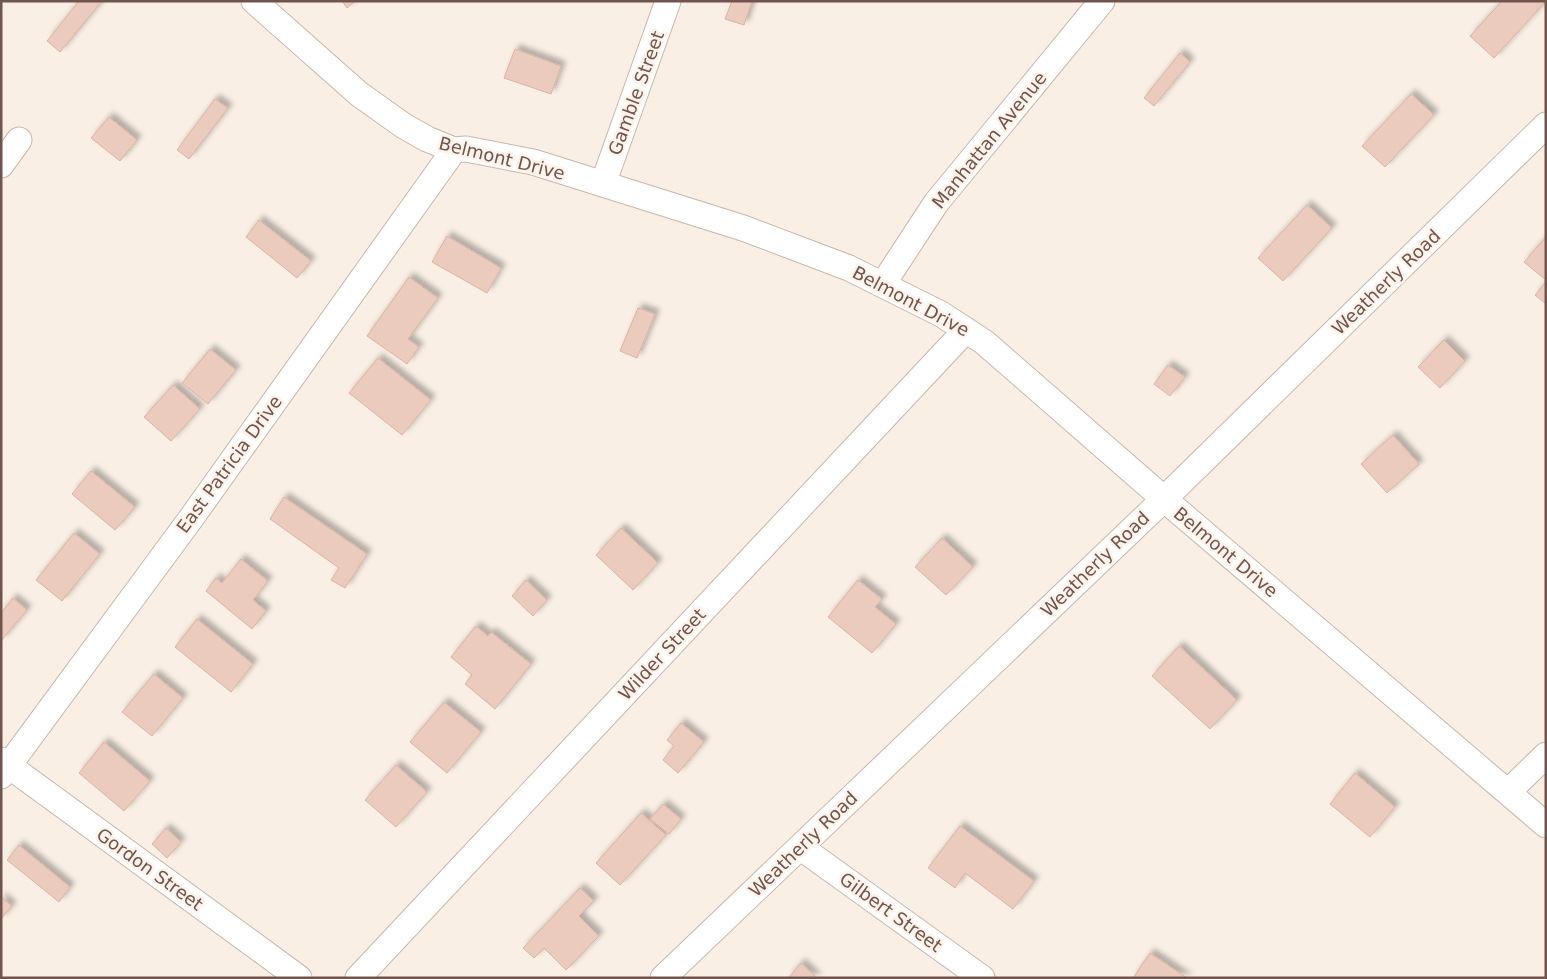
<svg xmlns="http://www.w3.org/2000/svg" width="1547" height="979" font-family="'DejaVu Sans',sans-serif">
<defs>
<filter id="shadow"><feDropShadow dx="4.5" dy="-4.5" stdDeviation="2.5" flood-color="#0004"/></filter>
</defs>
<rect width="100%" height="100%" fill="#f9efe4"/>
<path fill="#eccbbf" stroke="#dcb1a1" filter="url(#shadow)" d="M 79,1 L 102,1 L 60,52 L 47,41 Z
M 342,1 L 355,1 L 347,8 Z
M 732,1 L 752,1 L 744,25 L 725,19 Z
M 1502,1 L 1546,1 L 1494,58 L 1470,36 Z
M 515,49 L 561,66 L 551,94 L 504,78 Z
M 1180,53 L 1190,62 L 1154,106 L 1144,98 Z
M 1411,94 L 1434,115 L 1385,167 L 1362,146 Z
M 215,99 L 228,108 L 189,159 L 177,150 Z
M 109,117 L 137,140 L 120,161 L 91,138 Z
M 1307,205 L 1332,228 L 1283,281 L 1258,258 Z
M 259,220 L 311,261 L 297,278 L 246,237 Z
M 447,236 L 501,268 L 487,293 L 432,262 Z
M 1546,237 L 1546,280 L 1524,262 Z
M 409,277 L 438,298 L 408,339 L 419,347 L 407,364 L 367,336 Z
M 1546,282 L 1546,304 L 1535,295 Z
M 638,308 L 655,314 L 637,358 L 620,351 Z
M 1444,340 L 1465,361 L 1440,388 L 1418,367 Z
M 210,349 L 236,370 L 208,404 L 182,383 Z
M 378,358 L 431,400 L 402,435 L 349,393 Z
M 1168,365 L 1185,377 L 1170,396 L 1154,384 Z
M 173,385 L 200,409 L 171,441 L 144,417 Z
M 1393,435 L 1419,464 L 1387,493 L 1361,464 Z
M 91,471 L 135,507 L 115,530 L 72,494 Z
M 284,497 L 367,554 L 345,588 L 331,580 L 339,568 L 270,519 Z
M 621,528 L 658,563 L 633,590 L 596,555 Z
M 74,533 L 100,554 L 62,601 L 36,580 Z
M 942,538 L 973,567 L 946,595 L 915,567 Z
M 241,559 L 268,581 L 253,600 L 266,611 L 252,629 L 206,591 L 216,578 L 222,583 Z
M 526,580 L 547,600 L 533,616 L 512,596 Z
M 858,580 L 882,599 L 875,607 L 896,624 L 872,653 L 828,617 Z
M 13,598 L 27,610 L 1,641 L 1,613 Z
M 197,619 L 253,664 L 231,692 L 175,647 Z
M 476,626 L 488,636 L 491,632 L 531,664 L 495,709 L 465,684 L 472,675 L 451,657 Z
M 1179,646 L 1237,700 L 1210,729 L 1152,676 Z
M 154,674 L 183,698 L 152,736 L 122,712 Z
M 444,702 L 481,732 L 447,773 L 410,742 Z
M 681,723 L 704,742 L 678,773 L 663,760 L 674,746 L 667,740 Z
M 104,742 L 150,781 L 124,811 L 79,773 Z
M 396,765 L 427,792 L 396,827 L 365,800 Z
M 1355,773 L 1395,807 L 1370,837 L 1330,804 Z
M 663,804 L 681,819 L 669,834 L 650,819 Z
M 641,813 L 666,835 L 620,885 L 596,863 Z
M 960,826 L 1034,881 L 1013,909 L 965,873 L 955,888 L 928,868 Z
M 166,828 L 181,842 L 167,858 L 152,844 Z
M 19,845 L 70,887 L 59,902 L 7,860 Z
M 580,888 L 594,901 L 579,916 L 599,936 L 566,970 L 544,948 L 534,958 L 523,948 Z
M 1,897 L 12,906 L 1,919 Z
M 1150,953 L 1187,978 L 1133,978 Z
M 801,963 L 817,978 L 788,978 Z"/>
<g fill="none" stroke-linecap="round" stroke-linejoin="round">
<g stroke="#c9b6ac" stroke-width="27">
<path id="minor" d="M 254,1 L 359,94 L 404,126 L 427,139 L 454,150 L 466,149 L 533,162 L 743,228 L 849,268 L 941,314 L 984,342 L 1164,499 L 1546,825
M 1,165 L 19,140
M 603,184 L 668,1
M 883,284 L 936,203 L 1102,1
M 1,760 L 299,978
M 1,776 L 192,517 L 454,150
M 1508,792 L 1546,755
M 800,847 L 982,978
M 358,978 L 966,330
M 663,978 L 1164,499 L 1546,125"/>
</g>
<use href="#minor" stroke="#fff" stroke-width="25"/>
</g>
<g text-anchor="middle" dominant-baseline="central" stroke-width="5" stroke-linejoin="round" paint-order="stroke">
<g font-size="18" fill="#6f554d" stroke="#fdf3ea">
<text transform="translate(636 93) rotate(-70)">Gamble Street</text>
<text transform="translate(989 140) rotate(-51)">Manhattan Avenue</text>
<text transform="translate(502 158) rotate(14)">Belmont Drive</text>
<text transform="translate(1386 282) rotate(-44)">Weatherly Road</text>
<text transform="translate(911 301) rotate(28)">Belmont Drive</text>
<text transform="translate(229 464) rotate(-54)">East Patricia Drive</text>
<text transform="translate(1226 552) rotate(40)">Belmont Drive</text>
<text transform="translate(1095 564) rotate(-44)">Weatherly Road</text>
<text transform="translate(662 654) rotate(-47)">Wilder Street</text>
<text transform="translate(803 844) rotate(-44)">Weatherly Road</text>
<text transform="translate(150 869) rotate(36)">Gordon Street</text>
<text transform="translate(891 912) rotate(36)">Gilbert Street</text>
</g>
</g>
<rect width="1547" height="979" fill="none" stroke="#6f554d" stroke-width="5"/>
</svg>
